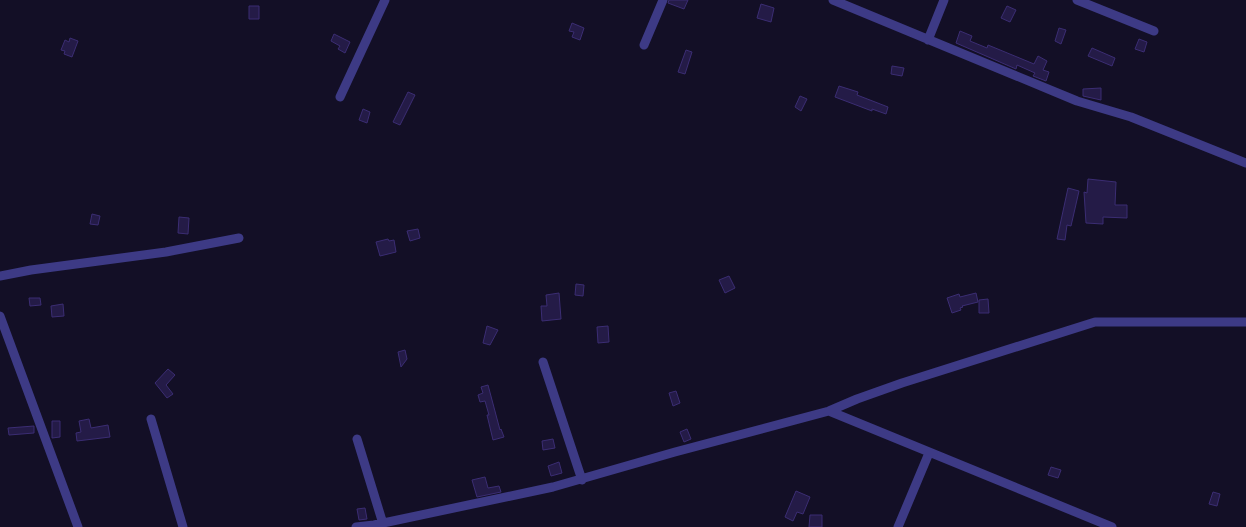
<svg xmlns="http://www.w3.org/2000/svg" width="1246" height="527" font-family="'Golos Text',sans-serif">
<rect width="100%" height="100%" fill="#130f26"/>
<path fill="#241b47" stroke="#3b2d73" d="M 669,0 L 688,0 L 684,9 L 668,3 Z
M 761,4 L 774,8 L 771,22 L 757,18 Z
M 249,6 L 259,6 L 259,19 L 249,19 Z
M 1007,6 L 1016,10 L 1010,22 L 1001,18 Z
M 572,23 L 584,28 L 580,40 L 572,37 L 574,32 L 569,31 Z
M 1059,28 L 1066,30 L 1061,44 L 1055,41 Z
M 960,31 L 972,36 L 970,41 L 987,48 L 988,45 L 1034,64 L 1038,56 L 1047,61 L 1043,70 L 1049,72 L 1046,81 L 1033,76 L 1035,73 L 1017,65 L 1016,69 L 956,43 Z
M 334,34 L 350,42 L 345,53 L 338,49 L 340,46 L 331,41 Z
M 70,38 L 78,41 L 72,57 L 64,54 L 65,51 L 61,50 L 65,40 L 69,42 Z
M 1139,39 L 1147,42 L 1144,52 L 1135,49 Z
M 1092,48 L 1115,58 L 1112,66 L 1088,56 Z
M 686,50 L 692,52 L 685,74 L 678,72 Z
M 892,66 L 904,68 L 902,76 L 891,74 Z
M 839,86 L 858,92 L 857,95 L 888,107 L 886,114 L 872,109 L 872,111 L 835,97 Z
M 1101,88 L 1101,100 L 1083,96 L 1083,89 Z
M 408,92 L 415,95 L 400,125 L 393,122 Z
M 800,96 L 807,99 L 801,111 L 795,107 Z
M 363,109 L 370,112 L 367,123 L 359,120 Z
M 1088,179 L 1116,182 L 1115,205 L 1127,205 L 1127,218 L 1103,217 L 1103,224 L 1086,223 L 1084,192 L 1087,193 Z
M 1068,188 L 1079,191 L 1071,226 L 1067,225 L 1065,240 L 1057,239 Z
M 92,214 L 100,216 L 98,225 L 90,224 Z
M 179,217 L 189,218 L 188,234 L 178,233 Z
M 418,229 L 420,238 L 410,241 L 407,231 Z
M 388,239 L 389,241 L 394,240 L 396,252 L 380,256 L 376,242 Z
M 729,276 L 735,288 L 725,293 L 719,280 Z
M 576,284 L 584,285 L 583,296 L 575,295 Z
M 559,293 L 561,319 L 542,321 L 541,306 L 547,306 L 546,295 Z
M 976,293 L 978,302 L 962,306 L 963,307 L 960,308 L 961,310 L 952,313 L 947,298 L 959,294 L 960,297 Z
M 29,298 L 40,298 L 41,305 L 30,306 Z
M 988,299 L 989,313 L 979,313 L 979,300 Z
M 63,304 L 64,316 L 52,317 L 51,306 Z
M 487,326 L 498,330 L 490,345 L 483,343 Z
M 608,326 L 609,342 L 598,343 L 597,327 Z
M 405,350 L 407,359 L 401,367 L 398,352 Z
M 168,369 L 175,375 L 166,385 L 173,394 L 167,398 L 155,383 Z
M 488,385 L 500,430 L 501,429 L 504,437 L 493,440 L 487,415 L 489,415 L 485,401 L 480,402 L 478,395 L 483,393 L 481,387 Z
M 676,391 L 680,403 L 673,406 L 669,393 Z
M 89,419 L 91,428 L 108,425 L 110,437 L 77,441 L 76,433 L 81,432 L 79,421 Z
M 52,421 L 60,421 L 60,437 L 52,438 Z
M 34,426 L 34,433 L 9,435 L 8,428 Z
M 687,429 L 691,439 L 684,442 L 680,432 Z
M 553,439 L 555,448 L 543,450 L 542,441 Z
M 559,462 L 562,473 L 551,476 L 548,466 Z
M 1051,467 L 1061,470 L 1058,478 L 1048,475 Z
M 485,477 L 488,488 L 499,486 L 501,492 L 477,497 L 472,480 Z
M 796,491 L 810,497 L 803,514 L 797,512 L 793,521 L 785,517 Z
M 1213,492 L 1220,494 L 1217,506 L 1209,504 Z
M 365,508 L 367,519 L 359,520 L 357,509 Z
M 810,515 L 822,515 L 822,527 L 809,527 Z"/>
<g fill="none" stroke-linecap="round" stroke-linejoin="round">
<path stroke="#3d3a85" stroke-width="9" d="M 833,0 L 1077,101 L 1131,117 L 1246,163
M 1077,0 L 1154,31
M 928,40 L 944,0
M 644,45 L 663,0
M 340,97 L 385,0
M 0,276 L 31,270 L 166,252 L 239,238
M 0,316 L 78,527
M 543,362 L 582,480
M 829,411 L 1112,527
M 151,419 L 183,527
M 357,439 L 384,527
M 356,527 L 374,525 L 553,487 L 675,452 L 829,411 L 857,399 L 902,383 L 1095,322 L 1246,322
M 898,527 L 929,453"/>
</g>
</svg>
